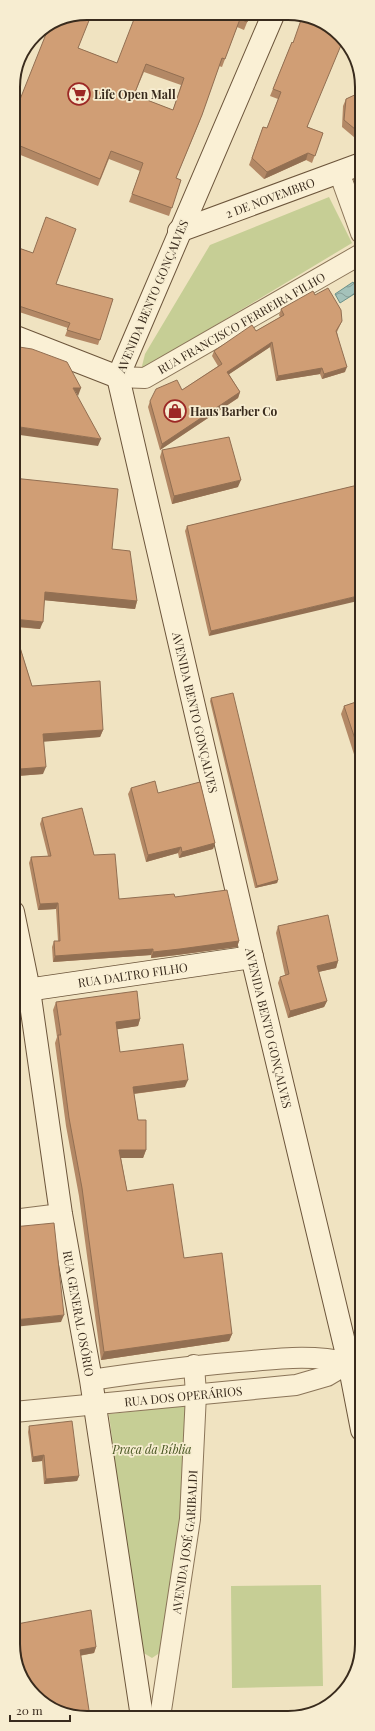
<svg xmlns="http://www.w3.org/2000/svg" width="375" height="1731" font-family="'Playfair Display',serif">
<defs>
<pattern id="water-waves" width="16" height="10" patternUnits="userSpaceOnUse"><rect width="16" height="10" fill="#a4c2ba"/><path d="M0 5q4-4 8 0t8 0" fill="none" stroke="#879e97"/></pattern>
</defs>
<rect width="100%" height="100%" fill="#f0e3c1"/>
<path fill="#c6ce95" d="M 329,197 L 352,243 L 141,370 L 145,354 L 210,245 Z
M 194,1405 L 185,1514 L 164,1650 L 152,1658 L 137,1649 L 109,1414 Z
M 321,1585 L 323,1686 L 232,1688 L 231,1586 Z"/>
<path fill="url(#water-waves)" stroke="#6a9088" d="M 353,282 L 359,291 L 340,303 L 335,294 Z"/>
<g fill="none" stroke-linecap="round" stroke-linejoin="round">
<g stroke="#8a7458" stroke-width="22">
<g id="street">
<path d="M 339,172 L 361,233"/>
<path id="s1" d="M 118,377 L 145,378 L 361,254"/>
<path d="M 13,1220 L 61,1214"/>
<path d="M 91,1380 C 144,1372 197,1365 252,1361 C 285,1358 315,1355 349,1363"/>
<path id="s2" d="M 14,1412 L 296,1385 L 327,1376 L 349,1363 L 362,1360"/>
<path id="s3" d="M 160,1717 L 190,1519 L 196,1394 L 194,1365"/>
</g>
</g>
<g stroke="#6c553b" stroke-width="24">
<g id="secondary">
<path id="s4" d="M 273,15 L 118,377 L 252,957 L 349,1363 L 362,1430"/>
<path id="s5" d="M 179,231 L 361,164"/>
<path d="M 13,336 L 118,377"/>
<path id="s6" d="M 13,912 L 29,990 L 61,1214 L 91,1380 L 142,1717"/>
<path id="s7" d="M 13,992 L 252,957"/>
</g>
</g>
<use href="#street" stroke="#faf0d5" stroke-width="20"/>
<use href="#secondary" stroke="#faf0d5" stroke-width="22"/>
</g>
<path fill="#b38865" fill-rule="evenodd" d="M 250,15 L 244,30 L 237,27 L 222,67 L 219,66 L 199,123 L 176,178 L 181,180 L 169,216 L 129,202 L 140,171 L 109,159 L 98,186 L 13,152 L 13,117 L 78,48 L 117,63 ZM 144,72 L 181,85 L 173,110 L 134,95 Z
M 292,42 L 308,127 L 323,133 L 312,163 L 306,160 L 264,179 L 249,165 L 263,127 L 267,128 L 278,99 L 270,96 Z
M 361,92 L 361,143 L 342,127 L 343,106 L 346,99 Z
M 13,246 L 33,253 L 56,284 L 113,299 L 98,345 L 65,336 L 68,328 L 13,310 Z
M 315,295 L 342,321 L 337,332 L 345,372 L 322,379 L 320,374 L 276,381 L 270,347 L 229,374 L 240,392 L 238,398 L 160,450 L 148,407 L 150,401 L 182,390 L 218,366 L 212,356 L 214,351 L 256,331 L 280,317 L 279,315 L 281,309 Z
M 162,450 L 238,487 L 172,504 L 160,457 Z
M 13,478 L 112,549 L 137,601 L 135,609 L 44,600 L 40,629 L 14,627 L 32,686 L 103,730 L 100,737 L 44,741 L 43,774 L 17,776 L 13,723 Z
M 362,484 L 209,636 L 185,531 L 187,526 Z
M 211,698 L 278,880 L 277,883 L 255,888 L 210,701 Z
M 362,700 L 362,779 L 341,714 L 344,706 Z
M 131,788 L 158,793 L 215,843 L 213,849 L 179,858 L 178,853 L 146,862 L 128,794 Z
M 42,818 L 94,855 L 119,899 L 175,897 L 239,941 L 237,947 L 177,955 L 151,958 L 151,955 L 53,962 L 52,947 L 54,941 L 58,941 L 56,909 L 38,910 L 29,863 L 31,857 L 48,856 L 40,824 Z
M 278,926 L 338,961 L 336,968 L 318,972 L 327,1001 L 324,1007 L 288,1018 L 278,983 L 280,977 L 285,975 L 276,933 Z
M 56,1002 L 140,1019 L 138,1026 L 117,1029 L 120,1052 L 185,1087 L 134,1094 L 138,1120 L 146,1150 L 143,1158 L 121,1158 L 127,1191 L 184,1258 L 232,1334 L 229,1341 L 101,1360 L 79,1196 L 66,1126 L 55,1043 L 57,1037 L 53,1010 Z
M 362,1201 L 362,1240 L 355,1207 L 357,1202 Z
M 362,1288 L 362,1303 L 359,1295 Z
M 29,1426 L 79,1476 L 77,1481 L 44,1484 L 42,1461 L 32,1462 L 28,1432 Z
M 17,1624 L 96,1647 L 94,1653 L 20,1668 L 15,1631 Z"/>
<path fill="#926f52" d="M 308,153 L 306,160 L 264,179 L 267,172 Z
M 272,342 L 270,347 L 225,377 L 227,372 Z
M 347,367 L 345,372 L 322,379 L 324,374 Z
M 322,368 L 320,374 L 276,381 L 278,376 Z
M 73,388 L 81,388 L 78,396 Z
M 240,392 L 238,398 L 160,450 L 162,444 Z
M 13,426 L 101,439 L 98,446 L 13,434 Z
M 241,480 L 238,487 L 172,504 L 174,496 Z
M 45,592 L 137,601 L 135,609 L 42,600 Z
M 362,595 L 362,600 L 209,636 L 211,631 Z
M 13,619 L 43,622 L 40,629 L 13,626 Z
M 103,730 L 100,737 L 41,742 L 43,734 Z
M 46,767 L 43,774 L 17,776 L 20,769 Z
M 215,843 L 213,849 L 179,858 L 182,852 Z
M 181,847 L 178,853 L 146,862 L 148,855 Z
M 278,880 L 277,883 L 255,888 L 257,886 Z
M 58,903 L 56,909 L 38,910 L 40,904 Z
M 239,941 L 237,947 L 177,955 L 151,958 L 153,952 Z
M 153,949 L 151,955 L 53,962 L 55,956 Z
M 338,961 L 336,968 L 314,973 L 317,966 Z
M 327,1001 L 324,1007 L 288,1018 L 290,1011 Z
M 140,1019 L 138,1026 L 113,1030 L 116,1022 Z
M 188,1080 L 185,1087 L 131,1094 L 133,1087 Z
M 119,1150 L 146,1150 L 143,1158 L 116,1158 Z
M 64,1315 L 61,1322 L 14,1327 L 14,1320 Z
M 232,1334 L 229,1341 L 101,1360 L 104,1352 Z
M 44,1455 L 42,1461 L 32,1462 L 33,1457 Z
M 79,1476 L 77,1481 L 44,1484 L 46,1479 Z
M 96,1647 L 94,1653 L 77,1656 L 80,1650 Z"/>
<path fill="#d09e75" stroke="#926f52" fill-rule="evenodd" d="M 87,13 L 92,13 L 78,48 L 117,63 L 136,14 L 250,15 L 247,22 L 240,19 L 225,59 L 222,58 L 202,115 L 176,178 L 181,180 L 172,208 L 132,194 L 143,163 L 111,151 L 100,179 L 13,143 L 13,117 L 50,24 L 59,19 ZM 146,64 L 184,78 L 173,110 L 134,95 Z
M 305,15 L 307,15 L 329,29 L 329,31 L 335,33 L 344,38 L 307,127 L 323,133 L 315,156 L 308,153 L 267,172 L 252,158 L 263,127 L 267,128 L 281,92 L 273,89 L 292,42 L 293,43 L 301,20 L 303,21 Z
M 361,92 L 361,134 L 344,120 L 346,99 Z
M 46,217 L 76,229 L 56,284 L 113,299 L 100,340 L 67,330 L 70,323 L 13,304 L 13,246 L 33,253 Z
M 328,288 L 341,310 L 342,321 L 336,331 L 347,367 L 324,374 L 322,368 L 278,376 L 272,342 L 227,372 L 240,392 L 162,444 L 150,401 L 156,389 L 177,380 L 182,390 L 222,364 L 214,351 L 252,325 L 256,331 L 284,315 L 281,309 L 313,291 L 315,295 Z
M 13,346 L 32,349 L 67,362 L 81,388 L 73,388 L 101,439 L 13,426 Z
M 229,437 L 241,480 L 174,496 L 162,450 Z
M 13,478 L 118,489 L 112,549 L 130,551 L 137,601 L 45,592 L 43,622 L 13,619 Z
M 362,484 L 362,595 L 211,631 L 187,526 Z
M 13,625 L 32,686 L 100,681 L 103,730 L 43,734 L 46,767 L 20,769 L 13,677 Z
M 233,693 L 278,880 L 257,886 L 211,698 Z
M 362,700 L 362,760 L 344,706 Z
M 155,781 L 158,793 L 200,782 L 215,843 L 182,852 L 181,847 L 148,855 L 131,788 Z
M 82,808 L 94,855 L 115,854 L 119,899 L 174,894 L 175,897 L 227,890 L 239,941 L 180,949 L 153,952 L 153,949 L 55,956 L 54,941 L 60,941 L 58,903 L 40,904 L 31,857 L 51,856 L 42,818 Z
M 328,915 L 338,961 L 317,966 L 327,1001 L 290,1011 L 280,977 L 289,974 L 278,926 Z
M 137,991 L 140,1019 L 116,1022 L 120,1052 L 183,1044 L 188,1080 L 133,1087 L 138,1120 L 146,1120 L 146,1150 L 119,1150 L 127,1191 L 173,1184 L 184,1258 L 222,1253 L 232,1334 L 104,1352 L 82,1188 L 69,1118 L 58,1035 L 61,1035 L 56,1002 Z
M 362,1201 L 362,1225 L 357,1202 Z
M 54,1223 L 64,1315 L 14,1320 L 13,1227 Z
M 72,1421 L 79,1476 L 46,1479 L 44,1455 L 33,1457 L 29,1426 Z
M 91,1610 L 96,1647 L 80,1650 L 90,1717 L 72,1717 L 32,1693 L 20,1668 L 23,1667 L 17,1624 Z"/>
<defs>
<g id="supermarket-ring" transform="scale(1.15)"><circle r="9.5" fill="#f7edd1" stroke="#9c2825" stroke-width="1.5"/><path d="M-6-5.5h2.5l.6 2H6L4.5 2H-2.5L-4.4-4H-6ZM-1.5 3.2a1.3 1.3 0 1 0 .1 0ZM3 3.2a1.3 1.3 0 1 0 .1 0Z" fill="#9c2825"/></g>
<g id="shop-ring" transform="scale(1.15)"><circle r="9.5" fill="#f7edd1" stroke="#9c2825" stroke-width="1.5"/><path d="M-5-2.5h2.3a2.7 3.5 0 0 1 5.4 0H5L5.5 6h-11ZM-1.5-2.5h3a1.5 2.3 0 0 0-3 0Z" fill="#9c2825"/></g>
</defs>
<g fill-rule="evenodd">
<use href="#supermarket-ring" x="79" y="94"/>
<use href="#shop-ring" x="175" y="411"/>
</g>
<g text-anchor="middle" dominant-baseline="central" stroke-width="3.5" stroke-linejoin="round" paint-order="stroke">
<g font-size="12" font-weight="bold" fill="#392b1d" stroke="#f7edd1" text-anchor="start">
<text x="94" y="94">Life Open Mall</text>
<text x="190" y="411">Haus Barber Co</text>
</g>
<g font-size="12" fill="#392b1d" stroke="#f7edd1">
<text stroke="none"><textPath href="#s5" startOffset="97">2 DE NOVEMBRO</textPath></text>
<text transform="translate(152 296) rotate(-67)">AVENIDA BENTO GONÇALVES</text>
<text stroke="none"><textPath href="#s1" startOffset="138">RUA FRANCISCO FERREIRA FILHO</textPath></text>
<text stroke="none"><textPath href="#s4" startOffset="738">AVENIDA BENTO GONÇALVES</textPath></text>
<text stroke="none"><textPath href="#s7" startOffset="121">RUA DALTRO FILHO</textPath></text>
<text stroke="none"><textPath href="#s4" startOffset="1062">AVENIDA BENTO GONÇALVES</textPath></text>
<text stroke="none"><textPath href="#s6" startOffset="407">RUA GENERAL OSÓRIO</textPath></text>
<text stroke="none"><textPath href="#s2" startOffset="170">RUA DOS OPERÁRIOS</textPath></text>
<text stroke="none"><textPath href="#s3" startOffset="177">AVENIDA JOSÉ GARIBALDI</textPath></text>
</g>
<g font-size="12" font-style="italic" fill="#485622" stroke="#f7edd1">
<text x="152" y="1449">Praça da Bíblia</text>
</g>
</g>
<path d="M0 0H375V1731H0ZM87 20H288A67 67 0 0 1 355 87V1644A67 67 0 0 1 288 1711H87A67 67 0 0 1 20 1644V87A67 67 0 0 1 87 20Z" fill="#f7edd1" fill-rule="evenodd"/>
<path fill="none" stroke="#392b1d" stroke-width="2" d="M87 20H288A67 67 0 0 1 355 87V1644A67 67 0 0 1 288 1711H87A67 67 0 0 1 20 1644V87A67 67 0 0 1 87 20Z"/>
<path d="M10 1715v6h60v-6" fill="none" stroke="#392b1d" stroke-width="2"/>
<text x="16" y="1715" font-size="12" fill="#392b1d" stroke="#f7edd1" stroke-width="3" paint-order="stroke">20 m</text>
</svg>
